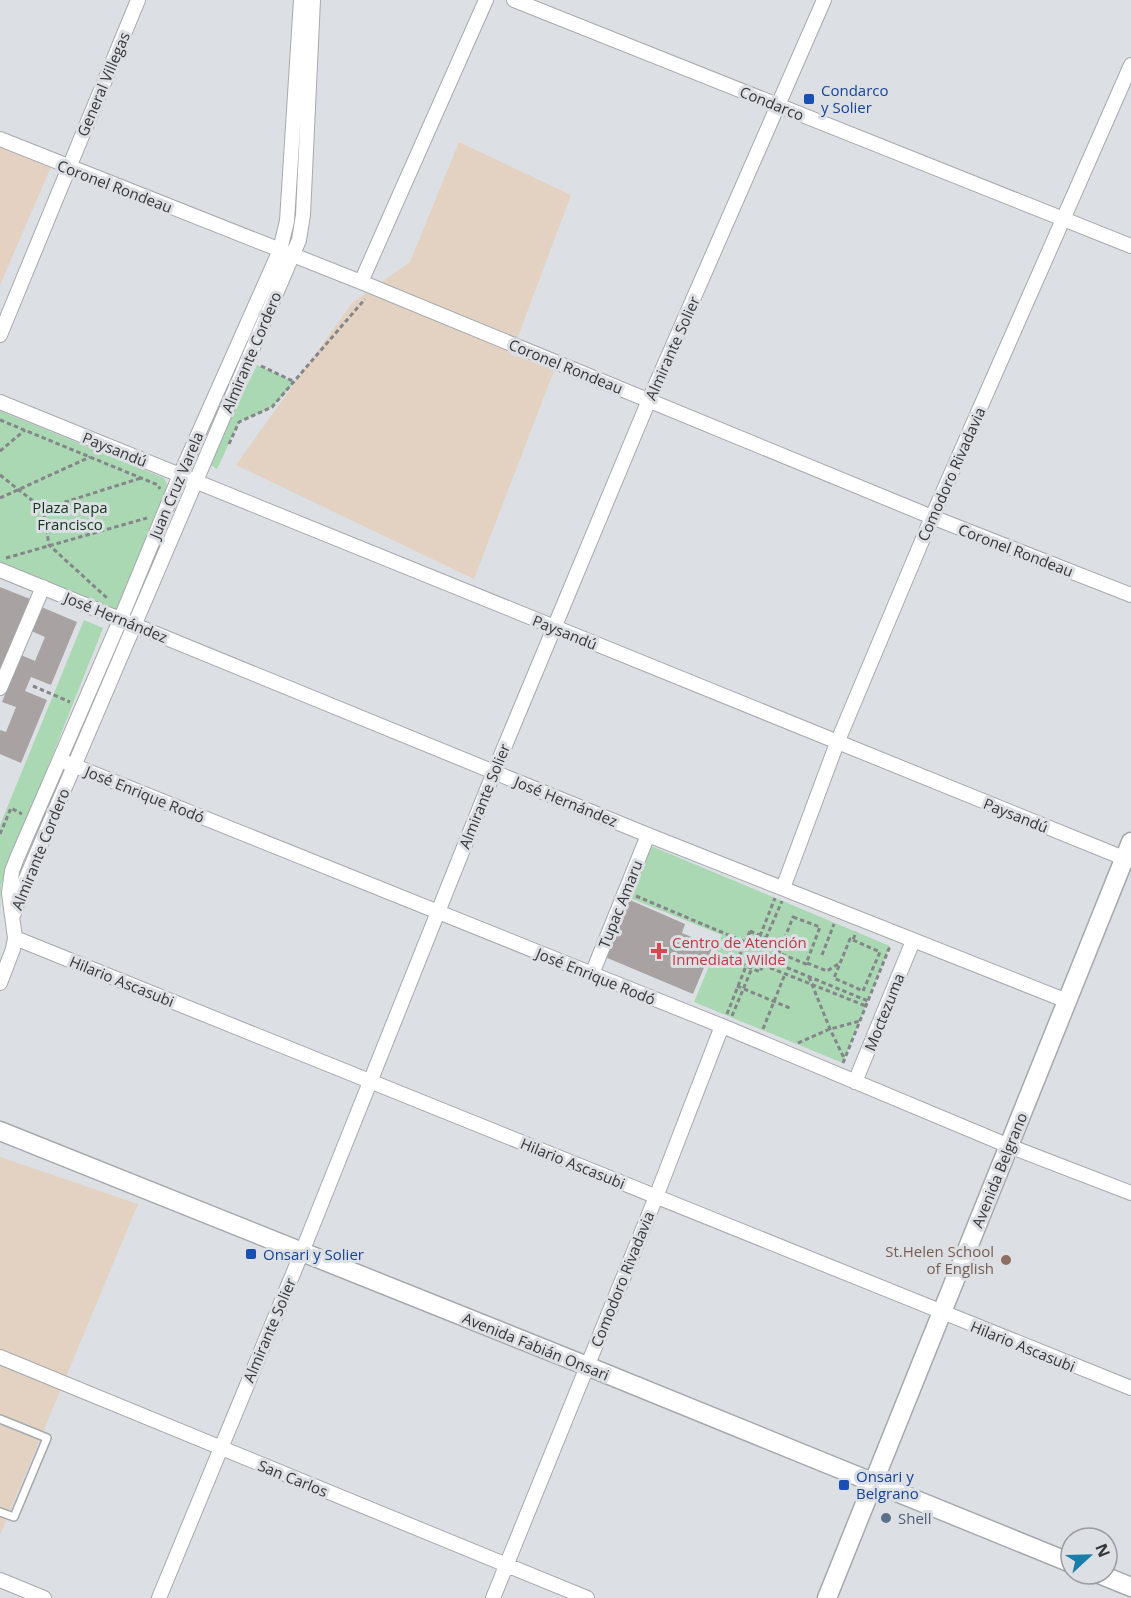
<svg xmlns="http://www.w3.org/2000/svg" width="1131" height="1598" font-family="'Open Sans',sans-serif">
<rect width="100%" height="100%" fill="#dcdfe3"/>
<path fill="#e3d2c1" d="M 459,142 L 571,195 L 511,355 L 555,368 L 474,579 L 236,465 L 352,303 L 410,262 Z
M 0,1157 L 138,1204 L 0,1535 Z"/>
<path fill="#e4d1c2" d="M 0,140 L 53,162 L 0,285 Z"/>
<path fill="#a9d8b3" d="M 257,365 L 295,382 L 272,407 L 239,422 L 217,469 L 211,465 L 210,460 Z
M 0,411 L 164,478 L 169,488 L 118,611 L 0,562 Z
M 84,620 L 103,628 L 1,885 L 0,913 L 0,825 Z
M 651,846 L 890,946 L 843,1063 L 694,1002 L 722,935 L 630,898 Z"/>
<path fill="#a8a2a2" d="M 0,587 L 30,599 L 0,670 Z
M 39,606 L 77,622 L 51,685 L 31,677 L 25,691 L 47,700 L 21,763 L 0,754 L 0,730 L 6,732 L 16,707 L 2,702 L 21,655 L 35,661 L 45,637 L 29,630 Z
M 630,900 L 685,924 L 682,933 L 713,946 L 693,994 L 605,957 Z"/>
<g fill="none" stroke-linecap="round" stroke-linejoin="round">
<g stroke="#a6a9ad" stroke-width="10">
<path id="lane" d="M 0,1419 L 47,1438 L 14,1517 L 0,1512"/>
</g>
<g stroke="#a6a9ad" stroke-width="16">
<path id="street" d="M 514,0 L 1131,246
M 0,139 L 361,282 L 932,517 L 1131,595
M 361,282 L 486,0
M 0,335 L 138,0
M 0,402 L 1131,861
M 0,570 L 648,835 L 1067,1001
M 0,688 L 43,587
M 60,760 L 727,1028 L 1009,1146 L 1131,1193
M 783,888 L 837,743 L 932,517 L 1131,65
M 14,913 L 24,883 L 299,240 L 303,215 L 313,0
M 15,938 L 1131,1388
M 592,974 L 648,835
M 0,983 L 13,949 L 15,938 L 9,893 L 12,871 L 17,858 L 121,618 L 180,475 L 280,250 L 287,221 L 301,0
M 855,1082 L 913,941
M 0,1357 L 587,1598
M 0,1580 L 44,1598
M 159,1598 L 302,1252 L 494,772 L 649,400 L 824,0
M 493,1598 L 656,1197 L 722,1026"/>
</g>
<g stroke="#a6a9ad" stroke-width="21">
<path id="secondary" d="M 0,1131 L 587,1366 L 1071,1563
M 1099,1574 L 1131,1587
M 827,1598 L 1131,842"/>
</g>
<path stroke="#848689" stroke-width="3" stroke-dasharray="4.5 3" stroke-linecap="butt" d="M 261,366 L 295,382
M 0,420 L 158,485 L 160,489
M 229,444 L 239,422 L 272,407 L 365,299
M 0,451 L 25,430
M 0,475 L 43,509 L 49,545 L 107,598
M 0,498 L 90,457
M 43,509 L 141,478
M 6,558 L 147,518
M 33,686 L 70,702
M 0,834 L 11,808 L 22,814
M 636,896 L 745,942
M 793,917 L 820,927 L 806,964 L 779,953 Z
M 750,931 L 773,941 L 760,972 L 737,962 Z
M 760,936 L 775,898
M 766,938 L 782,901
M 853,940 L 880,952 L 863,991 L 834,978 L 850,939 L 853,940 L 856,932
M 822,955 L 834,924
M 766,959 L 868,1001
M 807,963 L 827,971 L 840,963
M 763,965 L 866,1006
M 809,977 L 830,1029 L 844,1058
M 737,986 L 792,1009
M 727,1014 L 746,966
M 732,1016 L 752,968
M 763,1029 L 785,974
M 798,1043 L 830,1029 L 860,1021
M 843,1063 L 890,946"/>
<use href="#lane" stroke="#fff" stroke-width="7"/>
<use href="#street" stroke="#fff" stroke-width="14"/>
<use href="#secondary" stroke="#fff" stroke-width="18"/>
</g>
<g fill="#1a4fb4" stroke="#dcdfe3" stroke-width="2">
<rect x="803" y="93" width="12" height="12" rx="3"/>
<rect x="245" y="1248" width="12" height="12" rx="3"/>
<rect x="838" y="1479" width="12" height="12" rx="3"/>
</g>
<path fill="#e0444e" stroke="#dcdfe3" stroke-width="2" d="M656 942h6v6h6v6h-6v6h-6v-6h-6v-6h6z"/>
<circle fill="#8d6e63" stroke="#dcdfe3" stroke-width="2" cx="1006" cy="1260" r="6"/>
<circle fill="#5c6f8a" stroke="#dcdfe3" stroke-width="2" cx="886" cy="1518" r="6"/>
<g text-anchor="middle" dominant-baseline="central" stroke-width="6" stroke-linejoin="round" paint-order="stroke">
<g font-size="15" fill="#363739" stroke="#dcdfe3">
<text transform="translate(103 84) rotate(-67)">General Villegas</text>
<text transform="translate(772 103) rotate(22)">Condarco</text>
<text transform="translate(115 186) rotate(21)">Coronel Rondeau</text>
<text transform="translate(672 348) rotate(-66)">Almirante Solier</text>
<text transform="translate(251 352) rotate(-67)">Almirante Cordero</text>
<text transform="translate(566 366) rotate(22)">Coronel Rondeau</text>
<text transform="translate(115 449) rotate(22)">Paysandú</text>
<text transform="translate(951 474) rotate(-66)">Comodoro Rivadavia</text>
<text transform="translate(176 485) rotate(-67)">Juan Cruz Varela</text>
<text transform="translate(1016 550) rotate(21)">Coronel Rondeau</text>
<text transform="translate(116 617) rotate(22)">José Hernández</text>
<text transform="translate(565 632) rotate(22)">Paysandú</text>
<text transform="translate(145 794) rotate(22)">José Enrique Rodó</text>
<text transform="translate(484 796) rotate(-68)">Almirante Solier</text>
<text transform="translate(566 801) rotate(22)">José Hernández</text>
<text transform="translate(1016 815) rotate(22)">Paysandú</text>
<text transform="translate(40 849) rotate(-68)">Almirante Cordero</text>
<text transform="translate(620 904) rotate(-68)">Tupac Amaru</text>
<text transform="translate(596 976) rotate(22)">José Enrique Rodó</text>
<text transform="translate(122 981) rotate(22)">Hilario Ascasubi</text>
<text transform="translate(884 1012) rotate(-68)">Moctezuma</text>
<text transform="translate(573 1163) rotate(22)">Hilario Ascasubi</text>
<text transform="translate(999 1170) rotate(-68)">Avenida Belgrano</text>
<text transform="translate(622 1279) rotate(-68)">Comodoro Rivadavia</text>
<text transform="translate(269 1330) rotate(-67)">Almirante Solier</text>
<text transform="translate(536 1346) rotate(22)">Avenida Fabián Onsari</text>
<text transform="translate(1023 1346) rotate(22)">Hilario Ascasubi</text>
<text transform="translate(293 1478) rotate(22)">San Carlos</text>
</g>
<g font-size="15" fill="#164399" stroke="#dcdfe3" text-anchor="start">
<text x="821" y="90">Condarco<tspan x="821" dy="17">y Solier</tspan></text>
<text x="263" y="1254">Onsari y Solier</text>
<text x="856" y="1476">Onsari y<tspan x="856" dy="17">Belgrano</tspan></text>
</g>
<g font-size="15" fill="#11361d" stroke="#dcdfe3">
<text x="70" y="507">Plaza Papa<tspan x="70" dy="17">Francisco</tspan></text>
</g>
<g font-size="15" fill="#be3a42" stroke="#dcdfe3" text-anchor="start">
<text x="672" y="942">Centro de Atención<tspan x="672" dy="17">Inmediata Wilde</tspan></text>
</g>
<g font-size="15" fill="#785e54" stroke="#dcdfe3" text-anchor="end">
<text x="994" y="1251">St.Helen School<tspan x="994" dy="17">of English</tspan></text>
</g>
<g font-size="15" fill="#4e5e75" stroke="#dcdfe3" text-anchor="start">
<text x="898" y="1518">Shell</text>
</g>
</g>
<g transform="translate(1089 1556) rotate(68)"><circle r="28" fill="#dcdfe3" stroke="#9a9c9f" stroke-width="1.5"/>
<path d="M0-4.5L10 22L0 15L-10 22Z" fill="#197ea9"/>
<text y="-9" font-size="16" font-weight="bold" text-anchor="middle" fill="#363739">N</text>
</g>
</svg>
